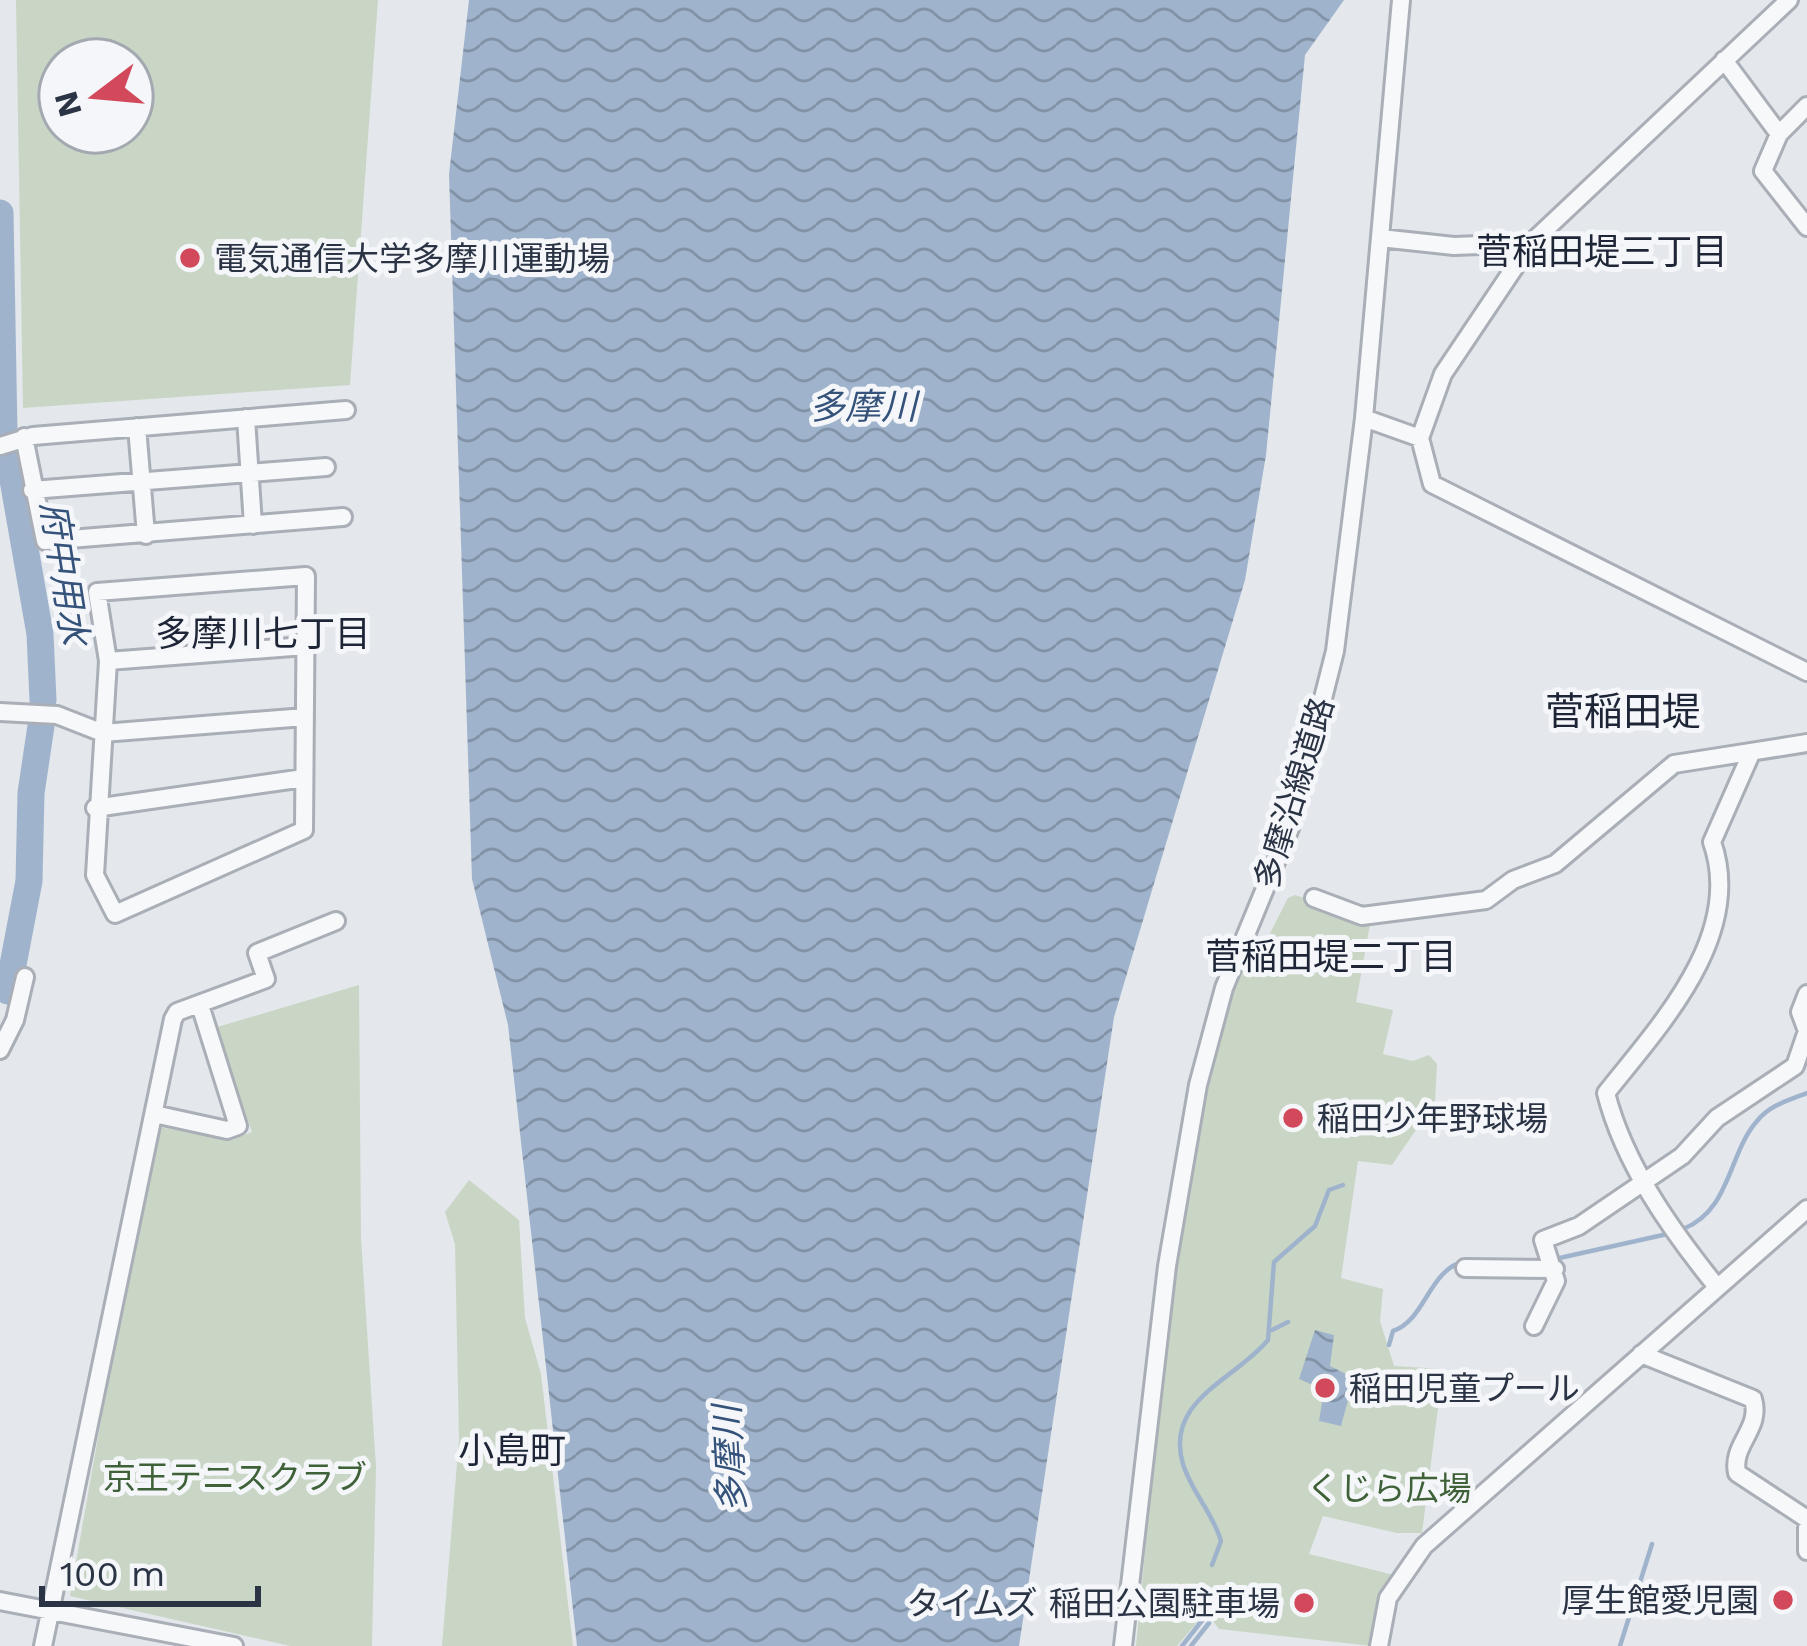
<svg xmlns="http://www.w3.org/2000/svg" width="1807" height="1646" font-family="'Work Sans','Noto Sans JP',sans-serif">
<defs>
<pattern id="water-waves" width="16" height="10" patternUnits="userSpaceOnUse" patternTransform="scale(3)"><rect width="16" height="10" fill="#9fb4cc"/><path d="M0 5q4-4 8 0t8 0" fill="none" stroke="#8293a7"/></pattern>
</defs>
<rect width="100%" height="100%" fill="#e4e7ec"/>
<path fill="#c9d6c5" fill-rule="evenodd" d="M 16,0 L 378,0 L 350,385 L 23,408 ZM 132,60 L 132,132 L 60,132 L 60,60 Z
M 1295,895 L 1371,919 L 1356,1002 L 1393,1010 L 1383,1054 L 1413,1061 L 1429,1055 L 1437,1064 L 1435,1102 L 1392,1165 L 1358,1161 L 1341,1278 L 1383,1289 L 1380,1321 L 1394,1366 L 1443,1369 L 1422,1533 L 1397,1533 L 1323,1516 L 1309,1554 L 1394,1575 L 1374,1619 L 1372,1646 L 1219,1629 L 1206,1612 L 1177,1646 L 1136,1646 C 1159,1416 1172,1182 1243,961 L 1261,951 L 1288,898 Z
M 359,985 L 361,1238 L 376,1467 L 372,1646 L 290,1646 L 70,1596 L 153,1126 L 232,1140 L 252,1132 L 214,1028 Z
M 469,1180 L 519,1220 L 525,1318 L 541,1374 L 573,1646 L 442,1646 L 459,1439 L 455,1244 L 445,1212 Z"/>
<path fill="url(#water-waves)" d="M 469,0 L 1344,0 L 1305,55 L 1266,455 L 1245,580 L 1114,1017 L 1019,1646 L 577,1646 L 508,1025 L 472,879 L 449,174 Z
M 1315,1330 L 1334,1335 L 1330,1366 L 1354,1378 L 1341,1426 L 1319,1421 L 1324,1390 L 1299,1379 Z"/>
<g fill="none" stroke-linecap="round" stroke-linejoin="round">
<path stroke="#9fb4cc" stroke-width="4.5" d="M 1683,1229 C 1731,1210 1728,1154 1757,1121 C 1770,1105 1789,1100 1807,1093
M 1555,1259 L 1672,1233
M 1272,1330 L 1288,1322
M 1389,1345 L 1393,1331 C 1426,1320 1428,1270 1465,1261
M 1212,1565 L 1221,1541 C 1213,1513 1191,1491 1183,1464 C 1164,1400 1235,1380 1268,1340 L 1274,1262 L 1315,1226 L 1329,1190 L 1343,1185
M 1182,1646 L 1204,1618
M 1191,1646 L 1209,1623
M 1620,1646 L 1652,1544"/>
<path stroke="#9fb4cc" stroke-width="27" d="M 0,213 L 4,432
M 9,457 L 40,634 L 43,700
M 8,991 L 29,881 L 31,793 L 41,726"/>
<g stroke="#a9aeb7" stroke-width="22">
<path id="minor" d="M 1724,60 L 1779,134
M 1807,106 L 1779,134 L 1763,171 L 1807,227
M 1380,238 L 1454,246 L 1531,243 L 1789,0
M 1531,243 L 1443,374 L 1420,438 L 1432,484 L 1807,672
M 246,418 L 253,525
M 1364,418 L 1420,438
M 137,427 L 146,535
M 24,437 L 45,541 L 343,517
M 0,446 L 33,436 L 346,410
M 32,490 L 326,467
M 306,576 L 304,830 L 115,914 L 95,875 L 108,661 L 97,592 Z
M 108,661 L 305,646
M 0,712 L 57,715 L 103,733 L 305,717
M 95,808 L 304,778
M 1314,898 L 1362,916 L 1486,900 L 1513,880 L 1555,864 L 1674,764 L 1807,743
M 1807,994 L 1800,1012 L 1807,1031
M 0,1050 L 15,1020 L 25,977
M 154,1114 L 227,1130 L 238,1126 L 200,1005
M 1465,1268 L 1555,1269
M 1717,1287 C 1671,1230 1624,1164 1606,1093 C 1660,1025 1745,935 1712,842 L 1750,756
M 1534,1326 L 1556,1281 L 1543,1240 L 1579,1226 L 1682,1156 L 1717,1118 L 1795,1066 L 1807,1031
M 1641,1354 L 1753,1399 C 1762,1429 1731,1444 1737,1473 L 1807,1519
M 1807,1528 L 1807,1551
M 0,1601 L 234,1646
M 43,1646 L 173,1019 L 177,1012 L 266,979 L 257,953 L 336,921
M 1123,1646 L 1167,1266 L 1198,1085 L 1224,988 L 1290,828 L 1335,651 L 1364,418 L 1401,0
M 1379,1646 L 1388,1598 L 1424,1546 L 1807,1209"/>
</g>
<use href="#minor" stroke="#f7f8fa" stroke-width="16"/>
</g>
<g fill="#d1495b" stroke="#f4f6f9" stroke-width="4.5">
<circle cx="190" cy="258" r="12"/>
<circle cx="1293" cy="1118" r="12"/>
<circle cx="1325" cy="1388" r="12"/>
<circle cx="1783" cy="1600" r="12"/>
<circle cx="1304" cy="1603" r="12"/>
</g>
<g text-anchor="middle" dominant-baseline="central" stroke-width="10" stroke-linejoin="round" paint-order="stroke">
<g font-size="33" fill="#2b3445" stroke="#f4f6f9" text-anchor="start">
<text x="214" y="258">電気通信大学多摩川運動場</text>
<text x="1317" y="1118">稲田少年野球場</text>
<text x="1349" y="1388">稲田児童プール</text>
<text x="1759" y="1600" text-anchor="end">厚生館愛児園</text>
<text x="1280" y="1603" text-anchor="end">タイムズ 稲田公園駐車場</text>
</g>
<g font-size="33" fill="#2b3445" stroke="#f4f6f9">
<text transform="translate(1294 793) rotate(-73)">多摩沿線道路</text>
</g>
<g font-size="33" fill="#3f6138" stroke="#f4f6f9">
<text x="235" y="1477">京王テニスクラブ</text>
<text x="1389" y="1488">くじら広場</text>
</g>
<g font-size="36" fill="#1d2536" stroke="#f4f6f9">
<text x="1602" y="252">菅稲田堤三丁目</text>
<text x="263" y="634">多摩川七丁目</text>
<text x="1331" y="957">菅稲田堤二丁目</text>
<text x="512" y="1451">小島町</text>
</g>
<g font-size="36" font-style="italic" fill="#34527a" stroke="#f4f6f9">
<text x="863" y="407">多摩川</text>
<text transform="translate(64 573) rotate(81)">府中用水</text>
<text transform="translate(730 1459) rotate(-93)">多摩川</text>
</g>
<g font-size="39" fill="#1d2536" stroke="#f4f6f9">
<text x="1623" y="711">菅稲田堤</text>
</g>
</g>
<g transform="translate(96 96) rotate(254)"><circle r="57" fill="#f4f6f9" stroke="#a4a8b1" stroke-width="3"/>
<path d="M0-9L21 45L0 30L-21 45Z" fill="#d1495b"/>
<text y="-18" font-size="33" font-weight="bold" text-anchor="middle" fill="#2b3445">N</text>
</g>
<path d="M42 1586v18h216v-18" fill="none" stroke="#2b3445" stroke-width="6"/>
<text x="60" y="1586" font-size="36" fill="#2b3445" stroke="#f4f6f9" stroke-width="9" paint-order="stroke">100 m</text>
</svg>
